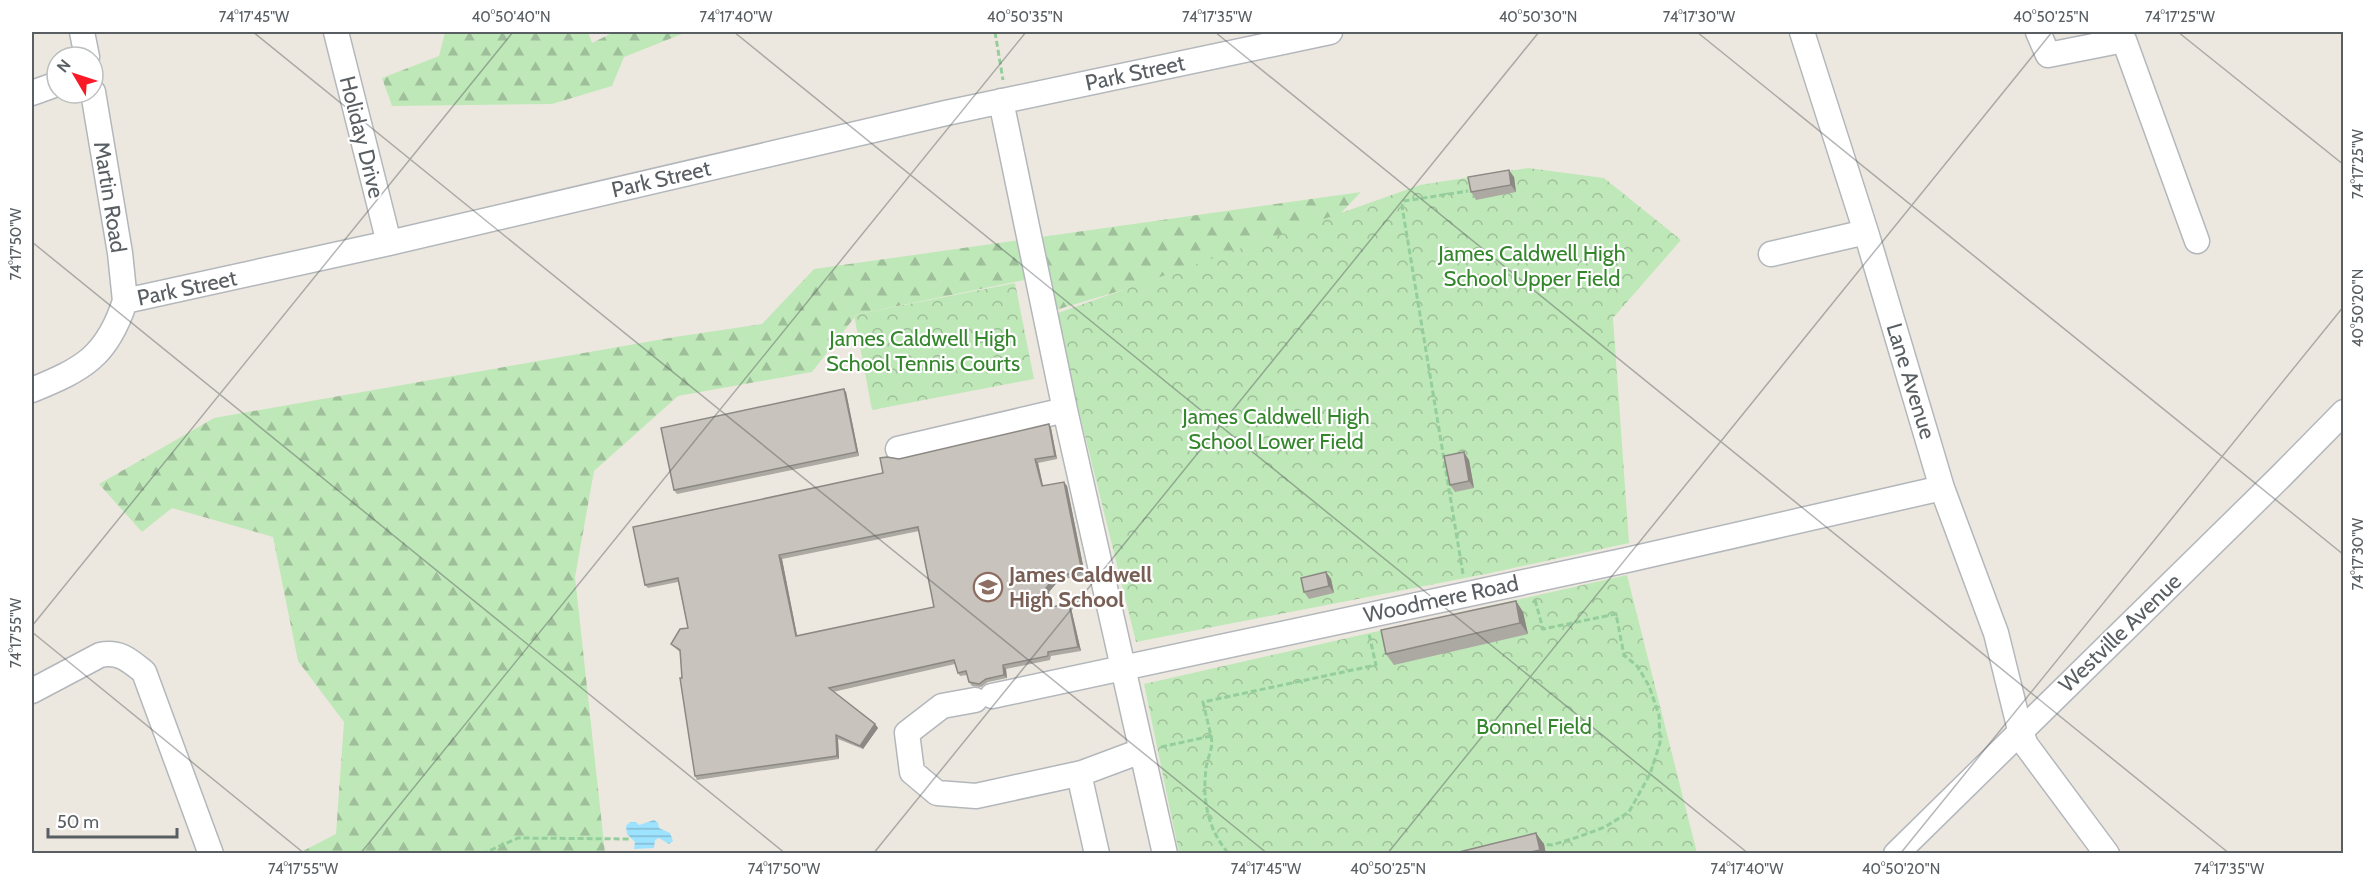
<svg xmlns="http://www.w3.org/2000/svg" width="2375" height="885" font-family="Cabin,sans-serif">
<defs>
<pattern id="forest-firs" width="22" height="20" patternUnits="userSpaceOnUse" patternTransform="scale(1.5)"><rect width="22" height="20" fill="#bfe8b8"/><path d="M5 1l3.5 6h-7zM16 11l3.5 6h-7z" fill="#9ebf99"/></pattern>
<pattern id="park-crowns" width="20" height="18" patternUnits="userSpaceOnUse" patternTransform="scale(1.5)"><rect width="20" height="18" fill="#bfe8b8"/><path d="M2 6a3 3 0 1 1 6 0M12 15a3 3 0 1 1 6 0" fill="none" stroke="#9ebf99"/></pattern>
<pattern id="water-rules" width="6" height="5" patternUnits="userSpaceOnUse" patternTransform="scale(1.5)"><rect width="6" height="5" fill="#9de2ff"/><path d="M0 2.5h6" fill="none" stroke="#83bad2"/></pattern>
</defs>
<rect width="100%" height="100%" fill="#ede8df"/>
<path fill="url(#forest-firs)" d="M 445,32 L 588,32 L 592,43 L 614,32 L 687,32 L 624,57 L 612,86 L 552,104 L 392,106 L 382,78 L 439,56 Z
M 1361,192 L 1325,230 L 1052,311 L 1044,276 L 854,315 L 854,318 L 812,372 L 678,396 L 594,471 L 575,577 L 605,853 L 299,853 L 336,834 L 344,722 L 298,661 L 273,537 L 172,508 L 142,532 L 99,484 L 214,418 L 675,337 L 762,324 L 814,269 Z"/>
<path fill="url(#park-crowns)" d="M 1528,168 L 1604,178 L 1681,240 L 1613,318 L 1629,543 L 1486,574 L 1136,642 L 1055,314 L 1420,185 Z
M 1015,283 L 1034,379 L 872,410 L 854,315 Z
M 1627,575 L 1697,853 L 1179,853 L 1144,684 Z"/>
<path fill="url(#water-rules)" d="M 654,820 L 658,823 L 659,828 L 670,833 L 673,841 L 669,844 L 659,838 L 655,840 L 654,848 L 634,849 L 635,842 L 627,834 L 626,826 L 630,822 L 636,822 L 639,825 Z"/>
<g fill="none" stroke-linecap="round" stroke-linejoin="round">
<g stroke="#b3b7bc" stroke-width="27">
<path id="minor" d="M 82,32 L 87,57
M 336,32 L 389,243
M 1802,32 L 1866,232 L 1942,488 L 1996,633 L 2020,730 L 2026,745 L 2107,854
M 2038,32 L 2048,55 L 2124,40 L 2197,241
M 93,92 L 120,253 L 125,301
M 32,93 L 57,84
M 1001,101 L 1065,410 L 1165,854
M 1771,254 L 1866,232
M 32,390 C 83,369 107,357 125,301 L 389,243 L 946,113 L 1330,32
M 898,449 L 1065,410
M 32,691 L 100,655 C 120,651 129,660 144,672 L 211,854
M 992,696 L 1627,560 L 1942,488
M 975,700 L 942,706 L 907,733 L 912,772 L 937,793 L 976,796 L 1082,773 L 1141,751
M 1079,774 L 1097,854
M 1896,854 L 2280,477 L 2344,412"/>
</g>
<path stroke="#93ce9c" stroke-width="3" stroke-dasharray="6 3" stroke-linecap="butt" d="M 995,32 L 1003,80
M 1463,574 L 1402,206 L 1404,201 L 1468,191
M 1535,600 L 1543,629 L 1616,614 L 1624,655 L 1638,667 L 1649,686 L 1659,715 L 1660,743 L 1650,774 L 1629,812 L 1605,827 L 1578,837 L 1552,845 L 1541,844
M 1211,736 C 1214,749 1207,757 1206,769 C 1202,800 1208,830 1229,854
M 1161,747 L 1211,736 L 1203,702 L 1376,665 L 1369,634
M 482,854 L 518,838 L 631,839"/>
<use href="#minor" stroke="#fff" stroke-width="24"/>
</g>
<path fill="#aca8a2" fill-rule="evenodd" d="M 1514,177 L 1516,192 L 1476,200 L 1471,192 Z
M 846,392 L 859,456 L 677,494 L 674,490 Z
M 1049,424 L 1051,428 L 1057,459 L 1038,463 L 1043,486 L 1067,486 L 1085,575 L 1059,580 L 1049,592 L 1052,607 L 1071,608 L 1081,651 L 1051,656 L 1050,660 L 1006,669 L 1007,678 L 988,682 L 981,687 L 972,686 L 969,682 L 967,675 L 960,676 L 958,673 L 955,664 L 833,692 L 875,724 L 878,728 L 863,749 L 838,739 L 839,759 L 697,780 L 695,776 L 682,678 L 680,652 L 674,647 L 671,644 L 688,628 L 678,582 L 648,588 L 645,585 L 883,473 L 899,459 ZM 919,531 L 934,607 L 797,636 L 782,559 Z
M 1469,460 L 1474,488 L 1455,492 L 1450,485 Z
M 1326,572 L 1331,579 L 1334,593 L 1309,599 L 1304,592 Z
M 1516,601 L 1523,612 L 1528,634 L 1394,665 L 1386,654 Z
M 1544,844 L 1546,854 L 1451,854 Z"/>
<path fill="#8c8884" d="M 1509,170 L 1514,177 L 1516,192 L 1511,185 Z
M 844,389 L 846,392 L 859,456 L 857,452 Z
M 1049,424 L 1051,428 L 1057,459 L 1055,456 Z
M 1464,452 L 1469,460 L 1474,488 L 1469,481 Z
M 1035,459 L 1038,463 L 1044,490 L 1042,486 Z
M 1064,482 L 1067,486 L 1085,575 L 1082,572 Z
M 779,555 L 782,559 L 798,640 L 796,636 Z
M 1326,572 L 1331,579 L 1334,593 L 1329,586 Z
M 1056,576 L 1059,580 L 1049,592 L 1053,610 L 1051,607 L 1046,588 Z
M 1516,601 L 1523,612 L 1528,634 L 1520,623 Z
M 1069,604 L 1071,608 L 1081,651 L 1078,647 Z
M 1003,665 L 1006,669 L 1007,678 L 1004,675 Z
M 875,724 L 878,728 L 863,749 L 860,746 Z
M 836,735 L 838,739 L 839,759 L 837,756 Z
M 1536,833 L 1544,844 L 1546,854 L 1542,854 L 1540,850 Z"/>
<path fill="#c8c3bc" stroke="#8c8884" stroke-width="1.5" fill-rule="evenodd" d="M 1509,170 L 1511,185 L 1471,192 L 1468,177 Z
M 844,389 L 857,452 L 674,490 L 661,428 Z
M 1049,424 L 1055,456 L 1035,459 L 1042,486 L 1064,482 L 1082,572 L 1056,576 L 1046,588 L 1051,607 L 1069,604 L 1078,647 L 1048,652 L 1048,656 L 1003,665 L 1004,675 L 986,679 L 979,684 L 969,682 L 966,671 L 958,673 L 954,660 L 829,688 L 875,724 L 860,746 L 836,735 L 837,756 L 695,776 L 680,678 L 682,678 L 680,650 L 671,644 L 680,629 L 688,628 L 678,578 L 645,585 L 633,527 L 883,473 L 880,458 L 887,457 L 899,459 ZM 918,527 L 934,607 L 796,636 L 779,555 Z
M 1464,452 L 1469,481 L 1450,485 L 1444,456 Z
M 1326,572 L 1329,586 L 1304,592 L 1301,578 Z
M 1516,601 L 1520,623 L 1386,654 L 1381,630 Z
M 1536,833 L 1540,850 L 1522,854 L 1451,854 Z"/>
<path fill="none" stroke="#585e62" stroke-width="1.5" stroke-opacity="0.45" d="M 253,32 L 1268,854M 734,32 L 1749,854M 1215,32 L 2230,854M 1697,32 L 2344,555M 2178,32 L 2344,165M 32,242 L 786,854M 32,626 L 513,32M 32,632 L 305,854M 360,854 L 1026,32M 873,854 L 1539,32M 1387,854 L 2052,32M 1900,854 L 2344,306"/>
<defs>
<g id="school-ring" transform="scale(1.5)"><circle r="9.5" fill="#fff" stroke="#8d6e63" stroke-width="1.5"/><path d="M0-5L7-2L0 1L-7-2ZM-4 1L0 2.5L4 1V4Q0 6-4 4Z" fill="#8d6e63"/></g>
</defs>
<g fill-rule="evenodd">
<use href="#school-ring" x="988" y="587"/>
</g>
<g text-anchor="middle" dominant-baseline="central" stroke-width="4.5" stroke-linejoin="round" paint-order="stroke">
<g font-size="22" fill="#585e62" stroke="#fff">
<text transform="translate(1135 73) rotate(-12)">Park Street</text>
<text transform="translate(362 137) rotate(76)">Holiday Drive</text>
<text transform="translate(661 179) rotate(-13)">Park Street</text>
<text transform="translate(110 197) rotate(81)">Martin Road</text>
<text transform="translate(187 288) rotate(-12)">Park Street</text>
<text transform="translate(1911 381) rotate(73)">Lane Avenue</text>
<text transform="translate(1441 599) rotate(-12)">Woodmere Road</text>
<text transform="translate(2120 633) rotate(-44)">Westville Avenue</text>
</g>
<g font-size="22" fill="#34862c" stroke="#fff">
<text x="1532" y="253">James Caldwell High<tspan x="1532" dy="25">School Upper Field</tspan></text>
<text x="923" y="338">James Caldwell High<tspan x="923" dy="25">School Tennis Courts</tspan></text>
<text x="1276" y="416">James Caldwell High<tspan x="1276" dy="25">School Lower Field</tspan></text>
<text x="1534" y="726">Bonnel Field</text>
</g>
<g font-size="22" font-weight="bold" fill="#785e54" stroke="#fff" text-anchor="start">
<text x="1009" y="574">James Caldwell<tspan x="1009" dy="25">High School</tspan></text>
</g>
</g>
<rect width="2375" height="885" fill="none" stroke="#ffffff" stroke-width="66"/>
<g transform="translate(75 75) rotate(309)"><circle r="28" fill="#ffffff" stroke="#bcbfc0" stroke-width="1.5"/>
<path d="M0-4.5L10 22L0 15L-10 22Z" fill="#fa1926"/>
<text y="-9" font-size="16" font-weight="bold" text-anchor="middle" fill="#585e62">N</text>
</g>
<path d="M48 828v9h129v-9" fill="none" stroke="#585e62" stroke-width="3"/>
<text x="57" y="828" font-size="18" fill="#585e62" stroke="#ffffff" stroke-width="4.5" paint-order="stroke">50 m</text>
<rect x="33" y="33" width="2309" height="819" fill="none" stroke="#585e62" stroke-width="2"/>
<g font-size="15" text-anchor="middle" fill="#585e62">
<text x="254" y="22">74°17'45"W</text>
<text x="511" y="22">40°50'40"N</text>
<text x="736" y="22">74°17'40"W</text>
<text x="1025" y="22">40°50'35"N</text>
<text x="1217" y="22">74°17'35"W</text>
<text x="1538" y="22">40°50'30"N</text>
<text x="1699" y="22">74°17'30"W</text>
<text x="2051" y="22">40°50'25"N</text>
<text x="2180" y="22">74°17'25"W</text>
<text transform="translate(2358 164) rotate(-90)" y="5">74°17'25"W</text>
<text transform="translate(16 244) rotate(-90)" y="5">74°17'50"W</text>
<text transform="translate(2358 308) rotate(-90)" y="5">40°50'20"N</text>
<text transform="translate(2358 554) rotate(-90)" y="5">74°17'30"W</text>
<text transform="translate(16 633) rotate(-90)" y="5">74°17'55"W</text>
<text x="303" y="874">74°17'55"W</text>
<text x="784" y="874">74°17'50"W</text>
<text x="1266" y="874">74°17'45"W</text>
<text x="1388" y="874">40°50'25"N</text>
<text x="1747" y="874">74°17'40"W</text>
<text x="1901" y="874">40°50'20"N</text>
<text x="2229" y="874">74°17'35"W</text>
</g>
</svg>
